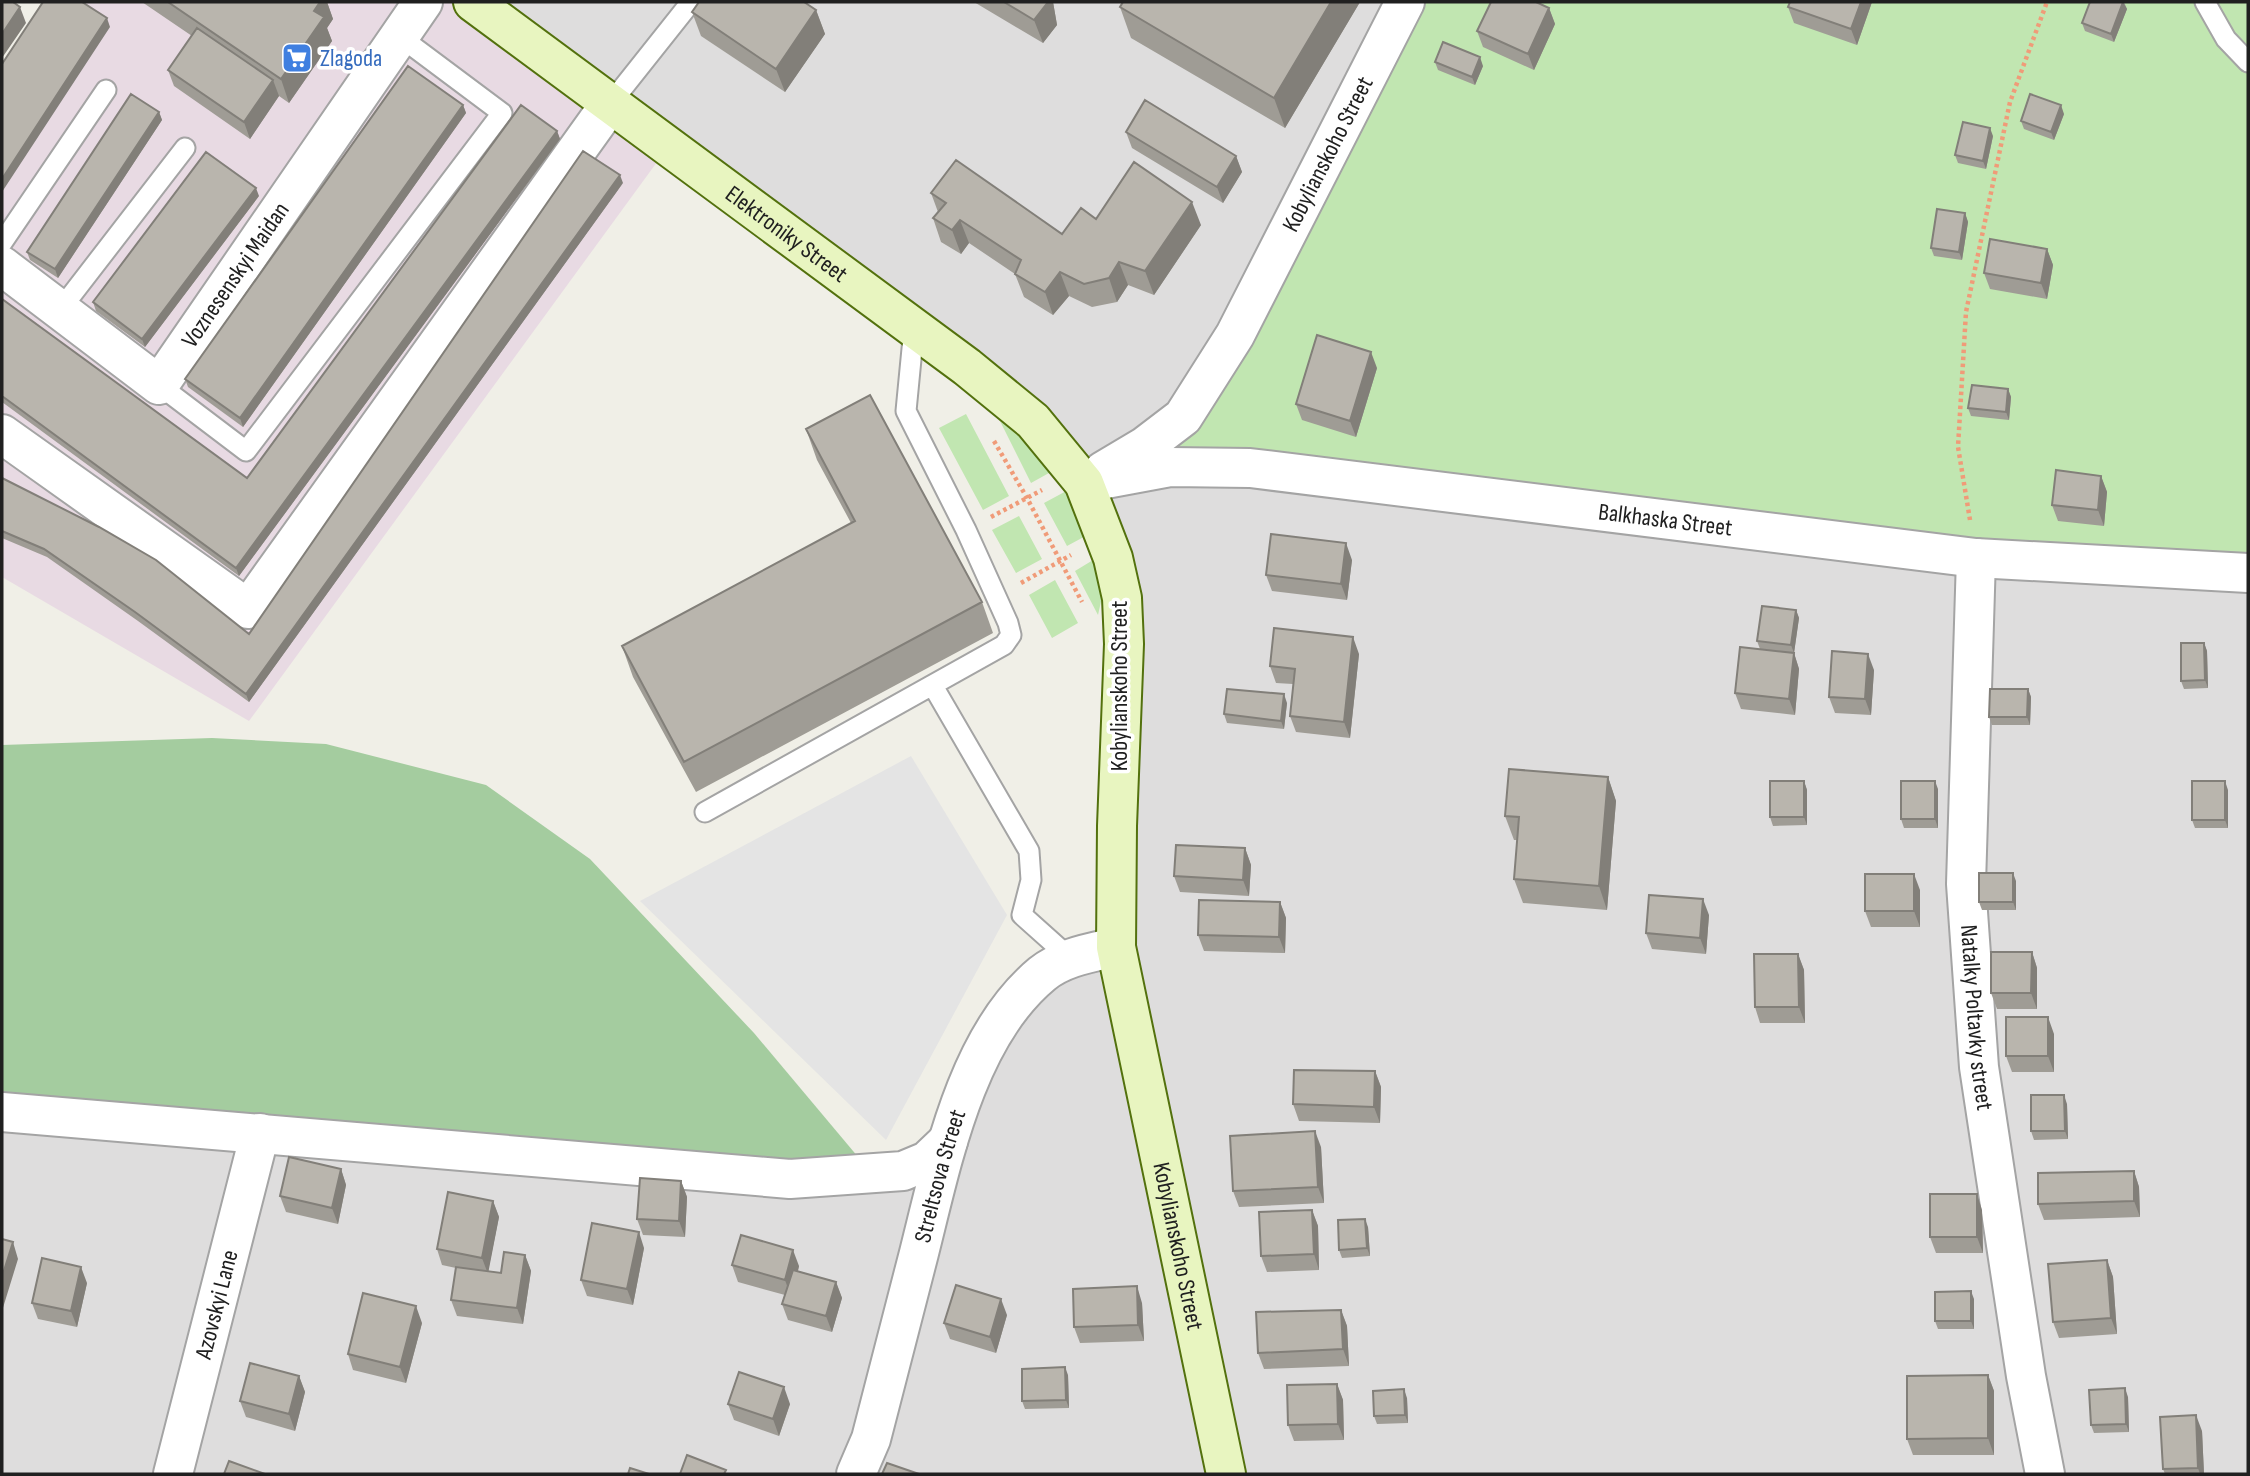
<svg xmlns="http://www.w3.org/2000/svg" width="2250" height="1476" font-family="'Sofia Sans Condensed',sans-serif">
<rect width="100%" height="100%" fill="#f0efe7"/>
<path fill="#dedddd" d="M 473,2 L 1405,2 L 1170,467 L 2248,573 L 2248,1474 L 2,1474 L 2,1112 L 927,1161 L 1008,1008 L 1116,947 L 1124,644 L 1084,483 Z"/>
<path fill="#e8dae3" d="M 48,2 L 473,2 L 668,147 L 249,721 L 2,577 L 2,72 Z"/>
<path fill="#c1e6b1" d="M 1405,2 L 2248,2 L 2248,573 L 1145,446 L 1183,417 Z
M 996,413 L 1058,468 L 1031,483 Z
M 966,414 L 1009,496 L 983,510 L 939,428 Z
M 1070,489 L 1093,532 L 1067,546 L 1044,503 Z
M 1019,516 L 1042,559 L 1016,573 L 992,530 Z
M 1098,557 L 1104,588 L 1098,615 L 1075,571 Z
M 1055,580 L 1078,623 L 1052,638 L 1029,595 Z"/>
<path fill="#a4cc9f" d="M 212,738 L 326,744 L 486,785 L 590,859 L 754,1033 L 869,1170 L 2,1099 L 2,745 Z"/>
<path fill="#e4e4e4" d="M 911,756 L 1007,915 L 886,1140 L 640,901 Z"/>
<g fill="none" stroke-linecap="round" stroke-linejoin="round">
<g stroke="#a4a4a4" stroke-width="23">
<path id="service" d="M 2205,2 L 2226,39 L 2248,62
M 610,104 L 691,2
M 2,243 L 106,90
M 60,310 L 185,148
M 159,385 L 246,451 L 502,113 L 399,36
M 933,686 L 1029,851 L 1031,880 L 1022,915 L 1070,958
M 705,812 L 1004,645 L 1011,635 L 1008,623 L 966,530 L 906,411 L 914,328"/>
</g>
<g stroke="#a4a4a4" stroke-width="42">
<g id="minor">
<path id="s1" d="M 2,266 L 159,385 L 423,2"/>
<path d="M 2,434 L 248,609 L 610,104"/>
<path id="s2" d="M 1103,471 L 1145,446 L 1183,417 L 1235,335 L 1405,2"/>
<path id="s3" d="M 1084,483 L 1170,467 L 1250,468 L 1976,558 L 2248,573"/>
<path id="s4" d="M 1976,558 L 1966,884 L 1979,1067 L 2026,1376 L 2045,1474"/>
<path d="M 2,1112 L 790,1179 L 903,1171 L 927,1161 L 948,1141"/>
<path id="s5" d="M 173,1474 L 260,1133"/>
<path id="s6" d="M 856,1474 L 871,1439 C 887,1377 903,1315 919,1253 C 942,1162 966,1037 1042,974 C 1063,957 1090,953 1116,947"/>
</g>
</g>
<g stroke="#53710d" stroke-width="42">
<g id="secondary">
<path id="s7" d="M 473,2 L 967,367 L 1033,421 L 1084,483 L 1113,558 L 1122,598 L 1124,644 L 1117,826 L 1116,947 L 1226,1474"/>
</g>
</g>
<path stroke="#f09b78" stroke-width="4.5" stroke-dasharray="3.5 3.5" stroke-linecap="butt" d="M 994,441 L 1027,498 L 1082,602
M 991,517 L 1042,490
M 1970,520 L 1958,447 L 1966,312 L 2010,102 L 2047,2
M 1021,583 L 1071,555"/>
<use href="#service" stroke="#fff" stroke-width="19"/>
<use href="#minor" stroke="#fff" stroke-width="38"/>
<use href="#secondary" stroke="#e8f5c0" stroke-width="38"/>
</g>
<path fill="#9f9c95" d="M 142,2 L 327,2 L 333,19 L 327,28 L 332,41 L 289,103 L 279,96 L 250,139 L 174,86 L 168,70 L 192,36 Z
M 974,2 L 1053,2 L 1057,25 L 1043,43 Z
M 1123,2 L 1360,2 L 1285,128 L 1131,38 L 1120,7 Z
M 1790,2 L 1872,2 L 1857,45 L 1794,23 L 1788,7 Z
M 2090,2 L 2124,2 L 2127,9 L 2114,42 L 2085,31 L 2082,23 Z
M 1549,8 L 1555,24 L 1534,70 L 1483,47 L 1477,31 Z
M 816,10 L 825,34 L 785,92 L 701,36 L 692,12 Z
M 1435,62 L 1483,66 L 1475,85 L 1438,70 Z
M 463,105 L 466,113 L 243,427 L 188,387 L 185,379 Z
M 159,112 L 162,120 L 58,278 L 30,260 L 27,252 Z
M 2064,114 L 2054,140 L 2024,129 L 2021,121 Z
M 557,131 L 560,139 L 239,576 L 2,402 L 2,299 L 247,478 Z
M 1126,132 L 1236,156 L 1242,172 L 1223,203 L 1132,148 Z
M 1993,136 L 1986,169 L 1958,163 L 1955,155 Z
M 623,183 L 249,702 L 138,621 L 47,557 L 2,538 L 2,478 L 249,634 Z
M 931,193 L 1062,234 L 1096,219 L 1201,225 L 1154,295 L 1128,285 L 1117,302 L 1092,307 L 1069,296 L 1053,315 L 1024,297 L 1015,274 L 969,243 L 961,254 L 941,242 L 933,218 L 938,212 Z
M 259,196 L 145,347 L 96,311 L 93,302 Z
M 1965,213 L 1968,222 L 1962,260 L 1934,256 L 1931,248 Z
M 2047,249 L 2053,265 L 2047,299 L 1990,289 L 1984,273 Z
M 1377,368 L 1356,437 L 1302,420 L 1296,404 Z
M 2008,389 L 2011,397 L 2009,420 L 1971,416 L 1968,408 Z
M 806,429 L 982,602 L 993,633 L 696,792 L 633,677 L 622,646 L 851,523 L 817,460 Z
M 2101,476 L 2107,492 L 2104,526 L 2058,521 L 2052,505 Z
M 1352,560 L 1347,600 L 1272,591 L 1266,575 Z
M 1796,610 L 1799,618 L 1794,653 L 1760,649 L 1757,641 Z
M 2204,643 L 2207,651 L 2208,688 L 2184,689 L 2181,681 Z
M 1794,653 L 1799,669 L 1795,715 L 1741,709 L 1735,693 Z
M 1359,654 L 1350,738 L 1296,732 L 1290,716 L 1293,684 L 1276,683 L 1270,666 Z
M 1874,670 L 1871,715 L 1835,713 L 1829,697 Z
M 2028,689 L 2031,697 L 2030,725 L 1992,725 L 1989,717 Z
M 1287,703 L 1284,729 L 1227,723 L 1224,714 Z
M 1608,777 L 1616,801 L 1607,910 L 1523,903 L 1514,879 L 1517,840 L 1514,840 L 1505,816 Z
M 1804,781 L 1807,790 L 1807,825 L 1773,826 L 1770,817 Z
M 1938,789 L 1938,828 L 1904,828 L 1901,819 Z
M 2228,790 L 2228,828 L 2195,828 L 2192,820 Z
M 1245,848 L 1251,865 L 1249,896 L 1180,892 L 1174,876 Z
M 2016,881 L 2016,910 L 1982,910 L 1979,902 Z
M 1920,890 L 1920,927 L 1871,927 L 1865,911 Z
M 1280,902 L 1286,918 L 1285,953 L 1204,951 L 1198,935 Z
M 1709,915 L 1706,954 L 1652,949 L 1646,933 Z
M 2032,952 L 2037,968 L 2037,1009 L 1997,1009 L 1991,993 Z
M 1798,954 L 1804,970 L 1805,1023 L 1760,1023 L 1755,1007 Z
M 2054,1034 L 2054,1072 L 2012,1072 L 2006,1056 Z
M 1375,1071 L 1381,1087 L 1380,1123 L 1299,1121 L 1293,1104 Z
M 2067,1104 L 2068,1139 L 2034,1140 L 2031,1131 Z
M 1321,1147 L 1324,1203 L 1239,1207 L 1233,1191 Z
M 341,1169 L 346,1185 L 338,1224 L 286,1212 L 280,1196 Z
M 2134,1171 L 2139,1187 L 2140,1217 L 2044,1220 L 2038,1204 Z
M 681,1181 L 687,1197 L 685,1237 L 643,1235 L 637,1219 Z
M 493,1201 L 499,1217 L 488,1271 L 501,1273 L 525,1255 L 531,1271 L 523,1324 L 457,1316 L 451,1300 L 456,1268 L 442,1265 L 437,1249 Z
M 1312,1210 L 1318,1226 L 1319,1270 L 1267,1272 L 1261,1256 Z
M 1982,1210 L 1983,1253 L 1936,1253 L 1930,1237 Z
M 1368,1227 L 1370,1256 L 1342,1258 L 1339,1250 Z
M 644,1248 L 633,1305 L 587,1296 L 581,1280 Z
M 2107,1260 L 2113,1277 L 2117,1334 L 2059,1338 L 2053,1322 Z
M 732,1265 L 799,1266 L 798,1271 L 836,1282 L 842,1298 L 832,1332 L 788,1320 L 782,1304 L 785,1295 L 738,1282 Z
M 87,1283 L 77,1327 L 38,1319 L 32,1303 Z
M 1974,1299 L 1974,1329 L 1938,1329 L 1935,1321 Z
M 1142,1303 L 1144,1341 L 1080,1343 L 1074,1327 Z
M 1341,1310 L 1347,1326 L 1349,1366 L 1264,1369 L 1258,1353 Z
M 1007,1315 L 996,1353 L 950,1339 L 944,1323 Z
M 422,1323 L 406,1383 L 353,1370 L 348,1354 Z
M 1068,1375 L 1069,1408 L 1025,1409 L 1022,1401 Z
M 1988,1375 L 1994,1391 L 1994,1455 L 1913,1455 L 1907,1439 Z
M 299,1376 L 305,1392 L 295,1431 L 246,1417 L 240,1401 Z
M 1337,1384 L 1343,1400 L 1344,1440 L 1294,1441 L 1288,1425 Z
M 2128,1397 L 2129,1432 L 2094,1433 L 2091,1425 Z
M 1407,1398 L 1408,1423 L 1377,1424 L 1374,1416 Z
M 728,1404 L 790,1404 L 779,1436 L 734,1420 Z
M 2202,1431 L 2204,1474 L 2165,1474 L 2163,1469 Z"/>
<path fill="#827f79" d="M 320,2 L 327,2 L 333,19 L 327,28 L 332,41 L 289,103 L 281,79 L 314,11 Z
M 1048,2 L 1053,2 L 1057,25 L 1043,43 L 1034,20 Z
M 1331,2 L 1360,2 L 1285,128 L 1274,98 Z
M 1861,2 L 1872,2 L 1857,45 L 1851,29 Z
M 2123,2 L 2127,9 L 2114,42 L 2111,34 Z
M 20,7 L 26,23 L 2,58 L 2,34 Z
M 1549,8 L 1555,24 L 1534,70 L 1528,54 Z
M 816,10 L 825,34 L 785,92 L 776,69 Z
M 107,18 L 110,27 L 2,192 L 2,179 Z
M 1480,57 L 1483,66 L 1475,85 L 1472,77 Z
M 273,80 L 279,96 L 250,139 L 244,122 Z
M 463,105 L 466,113 L 243,427 L 240,418 Z
M 2061,105 L 2064,114 L 2054,140 L 2051,132 Z
M 159,112 L 162,120 L 58,278 L 55,269 Z
M 1990,128 L 1993,136 L 1986,169 L 1983,161 Z
M 557,131 L 560,139 L 239,576 L 236,568 Z
M 1236,156 L 1242,172 L 1223,203 L 1217,187 Z
M 620,175 L 623,183 L 249,702 L 246,694 Z
M 256,188 L 259,196 L 145,347 L 142,339 Z
M 1192,202 L 1201,225 L 1154,295 L 1145,271 Z
M 1965,213 L 1968,222 L 1962,260 L 1959,252 Z
M 960,220 L 969,243 L 961,254 L 952,230 Z
M 2047,249 L 2053,265 L 2047,299 L 2041,283 Z
M 1119,262 L 1128,285 L 1117,302 L 1109,278 Z
M 1060,272 L 1069,296 L 1053,315 L 1045,292 Z
M 1371,352 L 1377,368 L 1356,437 L 1350,421 Z
M 2008,389 L 2011,397 L 2009,420 L 2006,412 Z
M 2101,476 L 2107,492 L 2104,526 L 2098,510 Z
M 1346,543 L 1352,560 L 1347,600 L 1341,584 Z
M 1796,610 L 1799,618 L 1794,653 L 1791,645 Z
M 1353,637 L 1359,654 L 1350,738 L 1344,722 Z
M 2204,643 L 2207,651 L 2208,688 L 2205,680 Z
M 1794,653 L 1799,669 L 1795,715 L 1789,699 Z
M 1868,654 L 1874,670 L 1871,715 L 1865,699 Z
M 2028,689 L 2031,697 L 2030,725 L 2027,717 Z
M 1284,694 L 1287,703 L 1284,729 L 1281,721 Z
M 1608,777 L 1616,801 L 1607,910 L 1599,886 Z
M 1804,781 L 1807,790 L 1807,825 L 1804,817 Z
M 1935,781 L 1938,789 L 1938,828 L 1935,819 Z
M 2225,781 L 2228,790 L 2228,828 L 2225,820 Z
M 1245,848 L 1251,865 L 1249,896 L 1243,880 Z
M 2013,873 L 2016,881 L 2016,910 L 2013,902 Z
M 1914,874 L 1920,890 L 1920,927 L 1914,911 Z
M 1703,899 L 1709,915 L 1706,954 L 1700,938 Z
M 1280,902 L 1286,918 L 1285,953 L 1279,937 Z
M 2032,952 L 2037,968 L 2037,1009 L 2031,993 Z
M 1798,954 L 1804,970 L 1805,1023 L 1799,1007 Z
M 2048,1017 L 2054,1034 L 2054,1072 L 2048,1056 Z
M 1375,1071 L 1381,1087 L 1380,1123 L 1374,1107 Z
M 2064,1095 L 2067,1104 L 2068,1139 L 2065,1131 Z
M 1315,1131 L 1321,1147 L 1324,1203 L 1318,1187 Z
M 341,1169 L 346,1185 L 338,1224 L 332,1208 Z
M 2134,1171 L 2139,1187 L 2140,1217 L 2134,1201 Z
M 681,1181 L 687,1197 L 685,1237 L 679,1221 Z
M 1977,1194 L 1982,1210 L 1983,1253 L 1977,1237 Z
M 493,1201 L 499,1217 L 488,1274 L 482,1258 Z
M 1312,1210 L 1318,1226 L 1319,1270 L 1314,1254 Z
M 1365,1219 L 1368,1227 L 1370,1256 L 1367,1248 Z
M 639,1232 L 644,1248 L 633,1305 L 627,1289 Z
M 13,1242 L 18,1259 L 2,1311 L 2,1277 Z
M 793,1250 L 799,1266 L 791,1297 L 785,1280 Z
M 525,1255 L 531,1271 L 523,1324 L 517,1308 Z
M 2107,1260 L 2113,1277 L 2117,1334 L 2111,1318 Z
M 81,1267 L 87,1283 L 77,1327 L 71,1311 Z
M 836,1282 L 842,1298 L 832,1332 L 826,1316 Z
M 1137,1286 L 1142,1303 L 1144,1341 L 1138,1325 Z
M 1971,1291 L 1974,1299 L 1974,1329 L 1971,1321 Z
M 1001,1299 L 1007,1315 L 996,1353 L 990,1337 Z
M 416,1306 L 422,1323 L 406,1383 L 400,1367 Z
M 1341,1310 L 1347,1326 L 1349,1366 L 1343,1349 Z
M 1065,1367 L 1068,1375 L 1069,1408 L 1066,1400 Z
M 1988,1375 L 1994,1391 L 1994,1455 L 1988,1438 Z
M 299,1376 L 305,1392 L 295,1431 L 289,1414 Z
M 1337,1384 L 1343,1400 L 1344,1440 L 1338,1424 Z
M 784,1387 L 790,1404 L 779,1436 L 773,1419 Z
M 2125,1388 L 2128,1397 L 2129,1432 L 2126,1424 Z
M 1404,1389 L 1407,1398 L 1408,1423 L 1405,1415 Z
M 2196,1415 L 2202,1431 L 2204,1474 L 2200,1474 L 2198,1468 Z"/>
<path fill="#b9b5ad" stroke="#827f79" stroke-width="2" d="M 2,2 L 13,2 L 20,7 L 2,34 Z
M 43,2 L 82,2 L 107,18 L 2,179 L 2,64 Z
M 168,2 L 320,2 L 314,11 L 324,17 L 281,79 Z
M 699,2 L 804,2 L 816,10 L 776,69 L 692,12 Z
M 1004,2 L 1048,2 L 1034,20 Z
M 1123,2 L 1331,2 L 1274,98 L 1120,7 Z
M 1491,2 L 1536,2 L 1549,8 L 1528,54 L 1477,31 Z
M 1790,2 L 1861,2 L 1851,29 L 1788,7 Z
M 2090,2 L 2123,2 L 2111,34 L 2082,23 Z
M 197,28 L 273,80 L 244,122 L 168,70 Z
M 1443,42 L 1480,57 L 1472,77 L 1435,62 Z
M 408,66 L 463,105 L 240,418 L 185,379 Z
M 131,94 L 159,112 L 55,269 L 27,252 Z
M 2030,94 L 2061,105 L 2051,132 L 2021,121 Z
M 1145,100 L 1236,156 L 1217,187 L 1126,132 Z
M 521,105 L 557,131 L 236,568 L 2,396 L 2,299 L 247,478 Z
M 1963,122 L 1990,128 L 1983,161 L 1955,155 Z
M 583,151 L 620,175 L 246,694 L 135,612 L 44,549 L 2,531 L 2,478 L 99,527 L 156,560 L 249,634 Z
M 206,152 L 256,188 L 142,339 L 93,302 Z
M 956,160 L 1062,234 L 1081,208 L 1096,219 L 1134,162 L 1192,202 L 1145,271 L 1119,262 L 1109,278 L 1084,284 L 1060,272 L 1045,292 L 1015,274 L 1021,260 L 960,220 L 952,230 L 933,218 L 946,203 L 931,193 Z
M 1937,209 L 1965,213 L 1959,252 L 1931,248 Z
M 1990,239 L 2047,249 L 2041,283 L 1984,273 Z
M 1317,335 L 1371,352 L 1350,421 L 1296,404 Z
M 1972,385 L 2008,389 L 2006,412 L 1968,408 Z
M 870,395 L 982,602 L 684,762 L 622,646 L 855,521 L 806,429 Z
M 2056,470 L 2101,476 L 2098,510 L 2052,505 Z
M 1271,534 L 1346,543 L 1341,584 L 1266,575 Z
M 1762,606 L 1796,610 L 1791,645 L 1757,641 Z
M 1274,628 L 1353,637 L 1344,722 L 1290,716 L 1295,669 L 1270,666 Z
M 2181,643 L 2204,643 L 2205,680 L 2181,681 Z
M 1740,647 L 1794,653 L 1789,699 L 1735,693 Z
M 1832,651 L 1868,654 L 1865,699 L 1829,697 Z
M 1227,689 L 1284,694 L 1281,721 L 1224,714 Z
M 1990,689 L 2028,689 L 2027,717 L 1989,717 Z
M 1509,769 L 1608,777 L 1599,886 L 1514,879 L 1519,817 L 1505,816 Z
M 1770,781 L 1804,781 L 1804,817 L 1770,817 Z
M 1901,781 L 1935,781 L 1935,819 L 1901,819 Z
M 2192,781 L 2225,781 L 2225,820 L 2192,820 Z
M 1176,845 L 1245,848 L 1243,880 L 1174,876 Z
M 1979,873 L 2013,873 L 2013,902 L 1979,902 Z
M 1865,874 L 1914,874 L 1914,911 L 1865,911 Z
M 1649,895 L 1703,899 L 1700,938 L 1646,933 Z
M 1199,900 L 1280,902 L 1279,937 L 1198,935 Z
M 1991,952 L 2032,952 L 2031,993 L 1991,993 Z
M 1754,954 L 1798,954 L 1799,1007 L 1755,1007 Z
M 2006,1017 L 2048,1017 L 2048,1056 L 2006,1056 Z
M 1294,1070 L 1375,1071 L 1374,1107 L 1293,1104 Z
M 2031,1095 L 2064,1095 L 2065,1131 L 2031,1131 Z
M 1315,1131 L 1318,1187 L 1233,1191 L 1230,1136 Z
M 289,1157 L 341,1169 L 332,1208 L 280,1196 Z
M 2134,1171 L 2134,1201 L 2038,1204 L 2038,1173 Z
M 640,1178 L 681,1181 L 679,1221 L 637,1219 Z
M 448,1192 L 493,1201 L 482,1258 L 437,1249 Z
M 1930,1194 L 1977,1194 L 1977,1237 L 1930,1237 Z
M 1312,1210 L 1314,1254 L 1261,1256 L 1259,1212 Z
M 1365,1219 L 1367,1248 L 1339,1250 L 1338,1220 Z
M 592,1223 L 639,1232 L 627,1289 L 581,1280 Z
M 741,1235 L 793,1250 L 785,1280 L 732,1265 Z
M 2,1239 L 13,1242 L 2,1277 Z
M 504,1252 L 525,1255 L 517,1308 L 451,1300 L 456,1267 L 501,1273 Z
M 42,1258 L 81,1267 L 71,1311 L 32,1303 Z
M 2107,1260 L 2111,1318 L 2053,1322 L 2048,1264 Z
M 793,1270 L 836,1282 L 826,1316 L 782,1304 Z
M 956,1285 L 1001,1299 L 990,1337 L 944,1323 Z
M 1137,1286 L 1138,1325 L 1074,1327 L 1073,1289 Z
M 1971,1291 L 1971,1321 L 1935,1321 L 1935,1292 Z
M 363,1293 L 416,1306 L 400,1367 L 348,1354 Z
M 1341,1310 L 1343,1349 L 1258,1353 L 1256,1312 Z
M 250,1363 L 299,1376 L 289,1414 L 240,1401 Z
M 1065,1367 L 1066,1400 L 1022,1401 L 1022,1369 Z
M 739,1372 L 784,1387 L 773,1419 L 728,1404 Z
M 1988,1375 L 1988,1438 L 1907,1439 L 1907,1376 Z
M 1337,1384 L 1338,1424 L 1288,1425 L 1287,1385 Z
M 2125,1388 L 2126,1424 L 2091,1425 L 2089,1390 Z
M 1404,1389 L 1405,1415 L 1374,1416 L 1373,1391 Z
M 2196,1415 L 2198,1468 L 2163,1469 L 2160,1417 Z
M 687,1455 L 726,1470 L 724,1474 L 680,1474 Z
M 229,1461 L 265,1474 L 224,1474 Z
M 887,1463 L 919,1474 L 882,1474 Z
M 630,1468 L 649,1474 L 628,1474 Z"/>
<defs>
<g id="supermarket-square" transform="scale(1.575)"><rect x="-9" y="-9" width="18" height="18" rx="4" fill="#3f7fe0" stroke="#fff"/><path d="M-6-5.5h2.5l.6 2H6L4.5 2H-2.5L-4.4-4H-6ZM-1.5 3.2a1.3 1.3 0 1 0 .1 0ZM3 3.2a1.3 1.3 0 1 0 .1 0Z" fill="#fff"/></g>
</defs>
<g fill-rule="evenodd">
<use href="#supermarket-square" x="297" y="58"/>
</g>
<g text-anchor="middle" dominant-baseline="central" stroke-width="7" stroke-linejoin="round" paint-order="stroke">
<g font-size="24" fill="#366cbe" stroke="#fff" text-anchor="start">
<text x="320" y="58">Zlagoda</text>
</g>
<g font-size="24" fill="#202020" stroke="#fff">
<text stroke="none"><textPath href="#s2" startOffset="397">Kobylianskoho Street</textPath></text>
<text stroke="none"><textPath href="#s7" startOffset="390">Elektroniky Street</textPath></text>
<text stroke="none"><textPath href="#s1" startOffset="331">Voznesenskyi Maidan</textPath></text>
<text stroke="none"><textPath href="#s3" startOffset="586">Balkhaska Street</textPath></text>
<text transform="translate(1119 686) rotate(-90)">Kobylianskoho Street</text>
<text stroke="none"><textPath href="#s4" startOffset="460">Natalky Poltavky street</textPath></text>
<text stroke="none"><textPath href="#s6" startOffset="310">Streltsova Street</textPath></text>
<text stroke="none"><textPath href="#s7" startOffset="1556">Kobylianskoho Street</textPath></text>
<text stroke="none"><textPath href="#s5" startOffset="175">Azovskyi Lane</textPath></text>
</g>
</g>
<rect width="2250" height="1476" fill="none" stroke="#202020" stroke-width="7"/>
</svg>
